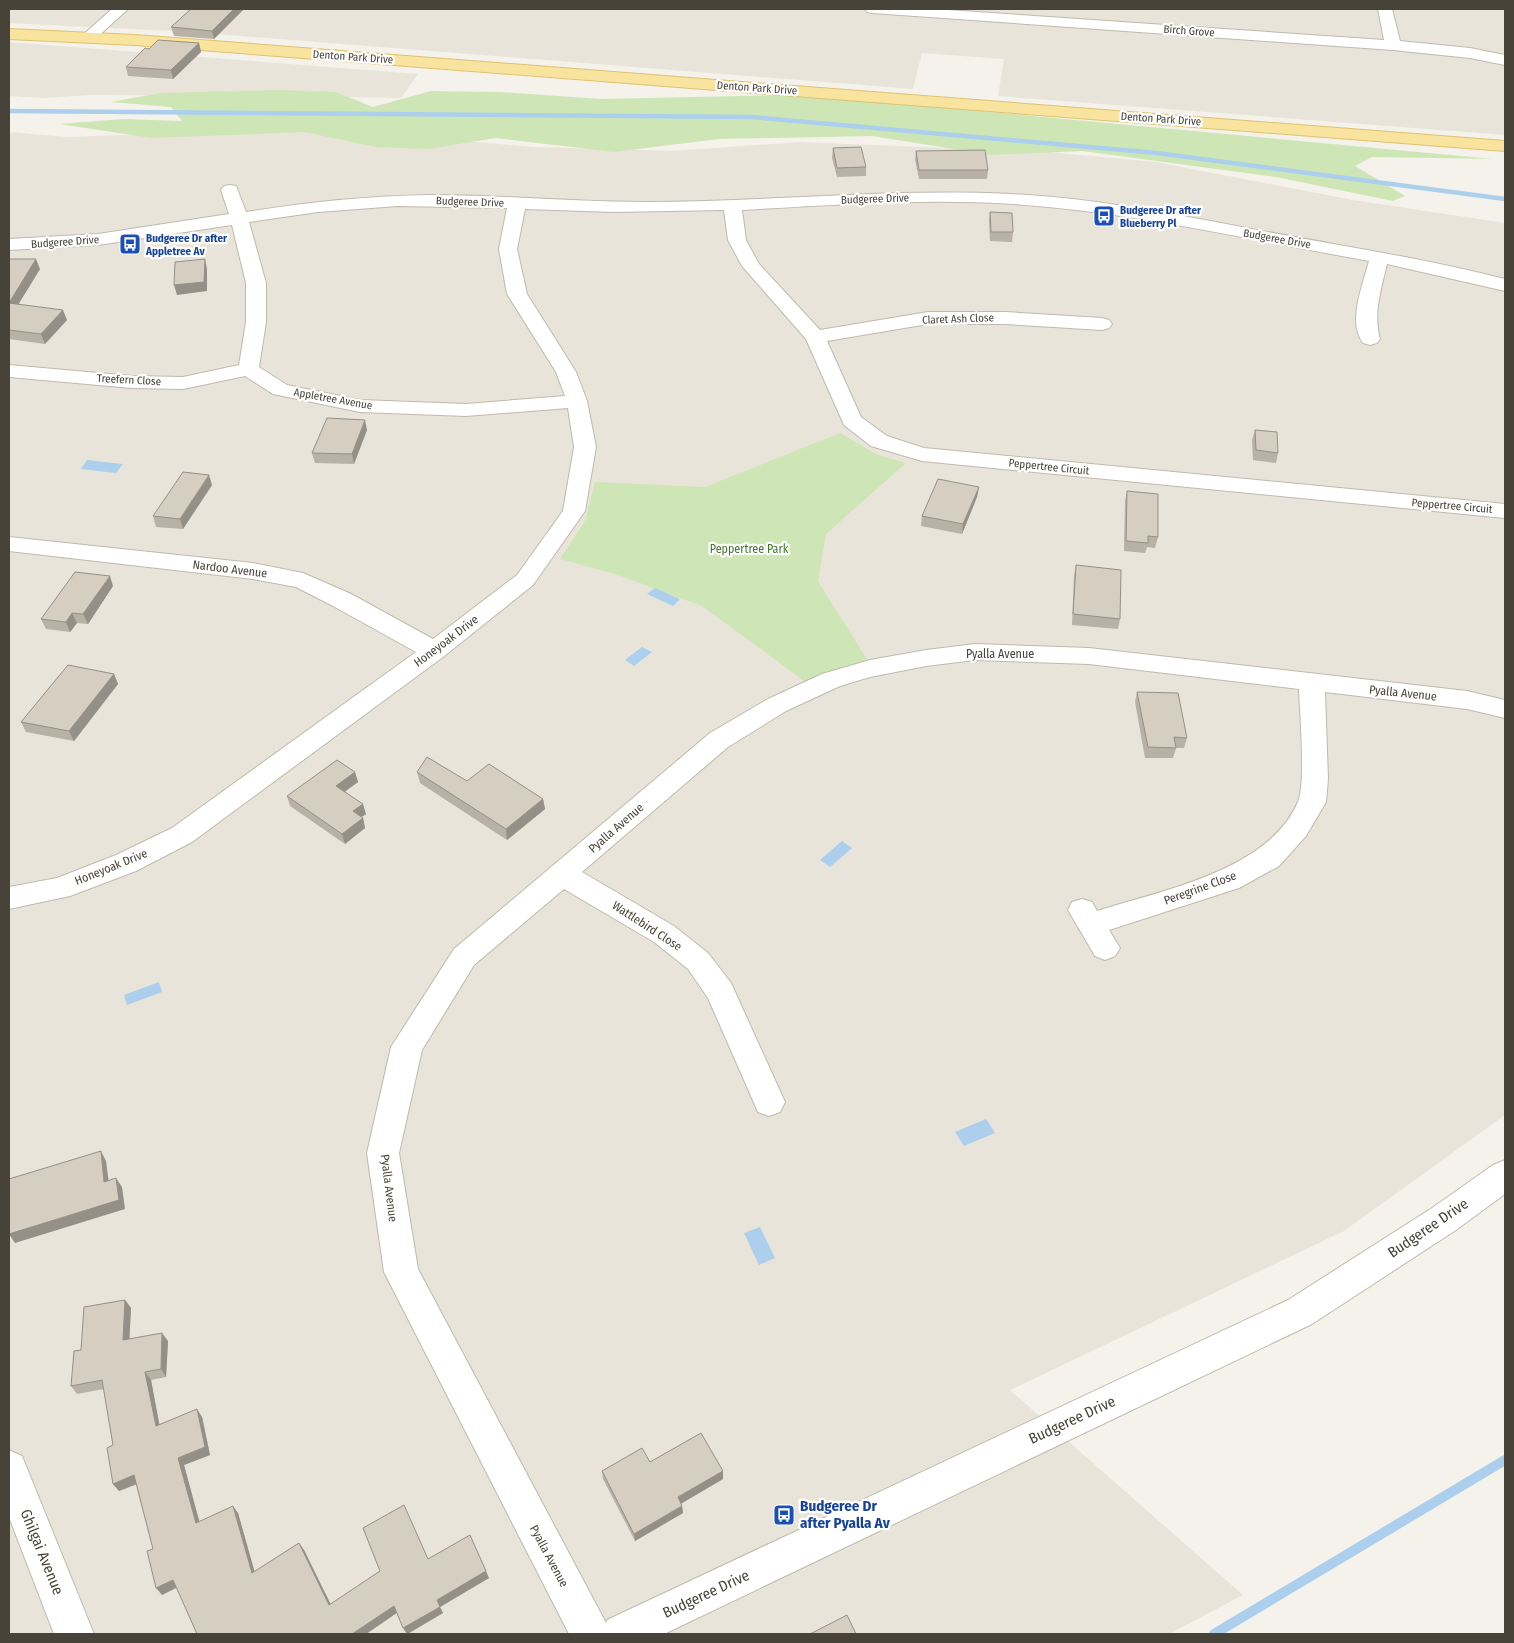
<svg xmlns="http://www.w3.org/2000/svg" width="1514" height="1643" font-family="'Fira Sans Condensed',sans-serif">
<rect width="100%" height="100%" fill="#f4f2eb"/>
<path fill="#e8e4d9" d="M 9,9 L 1505,9 L 1505,135 L 998,96 L 1004,59 L 922,53 L 913,89 L 191,32 L 9,23 Z
M 9,42 L 418,74 L 401,98 L 294,96 L 91,95 L 42,98 L 9,96 Z
M 316,128 L 534,147 L 673,151 L 800,142 L 1047,152 L 1156,162 L 1353,200 L 1505,223 L 1505,1115 L 1344,1231 L 1010,1390 L 1243,1595 L 1169,1634 L 9,1634 L 9,132 L 67,137 Z"/>
<path fill="#cee6b6" d="M 280,90 L 336,92 L 373,107 L 431,91 L 500,92 L 601,99 L 782,95 L 937,107 L 1493,159 L 1372,157 L 1355,166 L 1405,196 L 1393,201 L 1276,177 L 1082,151 L 992,155 L 872,136 L 718,139 L 614,152 L 495,138 L 429,149 L 375,147 L 305,132 L 152,138 L 59,124 L 123,119 L 182,121 L 171,107 L 111,102 L 160,93 Z
M 840,433 L 878,455 L 906,463 L 826,534 L 818,581 L 868,661 L 804,681 L 702,606 L 618,575 L 560,559 L 585,521 L 595,482 L 705,487 Z"/>
<path fill="#abcfed" d="M 87,460 L 123,464 L 116,473 L 81,469 Z
M 655,588 L 680,599 L 673,606 L 647,594 Z
M 642,647 L 652,652 L 634,666 L 625,660 Z
M 842,841 L 852,848 L 830,867 L 820,860 Z
M 159,982 L 162,992 L 127,1005 L 124,995 Z
M 986,1119 L 995,1133 L 964,1146 L 955,1132 Z
M 760,1227 L 775,1258 L 759,1265 L 744,1233 Z"/>
<g fill="none" stroke-linecap="round" stroke-linejoin="round">
<path stroke="#abcfed" stroke-width="4.5" d="M 9,111 L 752,117 L 1157,153 L 1505,199"/>
<path stroke="#abcfed" stroke-width="10" d="M 1214,1634 L 1505,1460"/>
<g stroke="#bfbaad" stroke-width="2">
<path id="minor" d="M 112,9 L 128,9 L 94,40 L 84,40 L 81,37 L 84,34 Z
M 865,9 L 933,9 L 1384,40 L 1378,9 L 1392,9 L 1400,41 L 1470,48 L 1505,55 L 1505,65 L 1470,58 L 1393,50 L 872,13 L 867,12 Z
M 230,185 L 236,186 L 246,212 C 307,202 368,196 430,195 C 502,195 575,202 647,202 C 768,202 889,188 1010,194 C 1096,198 1183,216 1268,232 C 1347,247 1427,259 1505,279 L 1505,291 L 1387,264 C 1381,290 1373,313 1380,339 L 1377,343 L 1370,345 L 1363,343 C 1347,321 1363,285 1369,261 C 1251,240 1133,212 1014,204 C 923,198 832,205 742,210 L 746,240 L 759,264 L 820,330 L 928,312 L 1005,312 L 1102,318 L 1109,320 L 1112,324 L 1109,328 L 1102,330 L 1005,324 L 928,324 L 827,341 L 861,417 L 887,436 L 924,448 L 1505,504 L 1505,518 L 922,461 L 871,446 L 844,425 L 806,339 L 742,266 L 728,240 L 724,210 L 614,212 L 525,209 L 517,249 L 527,294 L 576,372 L 587,401 L 596,447 L 585,511 L 533,585 L 443,657 L 192,842 L 136,871 L 70,896 L 9,909 L 9,887 L 57,878 L 116,855 L 172,828 L 416,652 L 333,606 L 296,587 L 253,579 L 9,551 L 9,537 L 253,563 L 303,573 L 351,594 L 433,639 L 517,575 L 563,511 L 574,447 L 568,408 L 466,416 L 360,412 L 273,394 L 245,376 L 183,389 L 132,388 L 9,377 L 9,365 L 132,376 L 183,377 L 239,365 L 246,322 L 246,283 L 232,225 L 98,245 L 9,250 L 9,239 L 98,234 L 229,214 L 221,190 L 224,186 ZM 398,206 L 507,208 L 499,249 L 507,294 L 556,372 L 565,396 L 466,404 L 360,400 L 287,385 L 259,367 L 266,322 L 266,283 L 249,222 L 318,212 Z
M 975,644 L 1089,648 L 1467,691 L 1505,700 L 1505,718 L 1467,709 L 1325,692 L 1328,779 L 1326,802 L 1306,836 L 1279,866 L 1239,888 L 1109,930 L 1120,948 L 1115,956 L 1105,960 L 1095,956 L 1068,910 L 1072,902 L 1082,899 L 1092,902 L 1097,911 C 1162,890 1268,871 1298,802 C 1306,783 1300,714 1299,689 L 1089,664 L 975,660 L 926,666 L 870,677 L 840,686 L 786,711 L 728,747 L 582,872 L 674,926 L 708,953 L 731,983 L 785,1102 L 780,1112 L 769,1116 L 758,1112 L 708,998 L 688,969 L 654,942 L 564,889 L 474,965 L 422,1050 L 399,1153 L 418,1269 L 606,1623 L 607,1620 L 1288,1300 L 1432,1208 L 1493,1165 L 1505,1160 L 1505,1194 L 1456,1230 L 1312,1324 L 664,1634 L 569,1634 L 384,1272 L 367,1153 L 391,1047 L 454,949 L 710,733 L 768,699 L 822,674 L 870,660 L 926,650 Z
M 9,1450 L 22,1456 L 94,1634 L 54,1634 L 9,1517 Z"/>
</g>
<g stroke="#dec26f" stroke-width="2">
<path id="major" d="M 9,29 L 135,35 L 1505,141 L 1505,151 L 135,45 L 9,39 Z"/>
</g>
<use href="#minor" fill="#fff" fill-rule="evenodd"/>
<use href="#major" fill="#f9e49f" fill-rule="evenodd"/>
</g>
<path fill="#b7b1a6" d="M 191,9 L 242,9 L 243,10 L 214,39 L 174,36 L 171,27 Z
M 199,43 L 201,52 L 173,79 L 128,76 L 126,67 L 149,49 Z
M 833,148 L 866,167 L 866,176 L 837,177 L 832,158 Z
M 916,151 L 988,170 L 987,179 L 919,179 L 915,160 Z
M 990,212 L 1013,232 L 1012,242 L 990,241 L 989,221 Z
M 9,259 L 40,269 L 18,305 L 67,320 L 45,344 L 9,339 Z
M 367,430 L 354,464 L 315,463 L 312,453 Z
M 1255,430 L 1278,453 L 1276,463 L 1253,460 L 1252,440 Z
M 212,485 L 183,529 L 156,527 L 153,516 Z
M 979,487 L 977,497 L 962,534 L 921,526 L 922,516 Z
M 1127,491 L 1158,537 L 1155,548 L 1147,547 L 1145,553 L 1124,551 L 1125,501 Z
M 1076,565 L 1120,619 L 1118,629 L 1072,625 L 1074,576 Z
M 113,586 L 88,624 L 77,623 L 70,632 L 46,629 L 41,619 Z
M 114,674 L 118,684 L 74,741 L 26,732 L 21,722 Z
M 1137,692 L 1187,738 L 1184,748 L 1176,748 L 1173,758 L 1145,758 L 1135,702 Z
M 355,772 L 358,782 L 345,791 L 366,814 L 361,817 L 363,818 L 365,828 L 345,844 L 290,806 L 287,796 Z
M 417,772 L 467,781 L 543,799 L 545,809 L 507,840 L 420,783 Z
M 125,1300 L 131,1308 L 129,1339 L 168,1341 L 166,1377 L 151,1380 L 159,1424 L 202,1417 L 210,1455 L 184,1465 L 199,1522 L 238,1513 L 254,1572 L 299,1543 L 304,1550 L 330,1604 L 428,1559 L 489,1578 L 440,1607 L 443,1613 L 408,1634 L 407,1634 L 397,1613 L 366,1634 L 197,1634 L 177,1588 L 162,1595 L 153,1549 L 136,1484 L 119,1491 L 113,1484 L 113,1445 L 104,1389 L 77,1394 L 71,1386 L 81,1350 Z
M 650,1462 L 723,1471 L 723,1479 L 681,1503 L 682,1506 L 683,1513 L 635,1541 L 603,1479 L 602,1471 Z"/>
<path fill="#959087" d="M 234,9 L 242,9 L 243,10 L 214,39 L 212,31 Z
M 199,43 L 201,52 L 173,79 L 171,70 Z
M 36,259 L 40,269 L 13,313 L 9,303 Z
M 205,259 L 207,269 L 207,291 L 177,295 L 174,285 Z
M 63,310 L 67,320 L 45,344 L 41,334 Z
M 365,420 L 367,430 L 354,464 L 352,454 Z
M 209,475 L 212,485 L 183,529 L 180,519 Z
M 979,487 L 977,497 L 962,534 L 963,524 Z
M 110,576 L 113,586 L 88,624 L 83,614 Z
M 72,613 L 77,623 L 70,632 L 66,622 Z
M 114,674 L 118,684 L 74,741 L 69,731 Z
M 355,772 L 358,782 L 339,796 L 336,786 Z
M 543,799 L 545,809 L 507,840 L 506,829 Z
M 363,804 L 366,814 L 356,821 L 353,811 Z
M 363,818 L 365,828 L 345,844 L 342,834 Z
M 101,1151 L 106,1161 L 110,1191 L 104,1182 Z
M 116,1178 L 122,1187 L 125,1209 L 15,1243 L 9,1234 Z
M 125,1300 L 131,1308 L 129,1348 L 123,1340 Z
M 162,1333 L 168,1341 L 166,1377 L 161,1369 Z
M 145,1372 L 151,1380 L 161,1433 L 156,1426 Z
M 197,1409 L 202,1417 L 210,1455 L 184,1465 L 202,1531 L 196,1523 L 178,1458 Z
M 723,1471 L 723,1479 L 679,1505 L 678,1497 Z
M 134,1475 L 140,1483 L 119,1491 L 113,1484 Z
M 233,1506 L 238,1513 L 257,1580 L 252,1573 Z
M 682,1506 L 683,1513 L 635,1541 L 634,1534 Z
M 299,1543 L 304,1550 L 334,1611 L 329,1605 Z
M 486,1571 L 489,1578 L 440,1607 L 443,1613 L 407,1634 L 403,1628 L 437,1600 Z
M 173,1580 L 179,1586 L 162,1595 L 156,1588 Z
M 394,1606 L 398,1612 L 366,1634 L 352,1634 Z"/>
<path fill="#d5cec1" stroke="#959087" d="M 191,9 L 234,9 L 212,31 L 171,27 Z
M 158,40 L 199,43 L 171,70 L 126,67 L 145,48 L 149,49 Z
M 861,147 L 866,167 L 837,168 L 833,148 Z
M 985,150 L 988,170 L 919,170 L 916,151 Z
M 990,212 L 1012,213 L 1013,232 L 991,232 Z
M 9,259 L 36,259 L 9,303 L 63,310 L 41,334 L 9,330 Z
M 205,259 L 204,282 L 174,285 L 175,262 Z
M 327,418 L 365,420 L 352,454 L 312,453 Z
M 1255,430 L 1277,432 L 1278,453 L 1256,450 Z
M 183,472 L 209,475 L 180,519 L 153,516 Z
M 938,479 L 979,487 L 963,524 L 922,516 Z
M 1127,491 L 1158,494 L 1158,537 L 1148,536 L 1148,543 L 1126,541 Z
M 1076,565 L 1121,570 L 1120,619 L 1073,614 Z
M 75,572 L 110,576 L 83,614 L 72,613 L 66,622 L 41,619 Z
M 68,665 L 114,674 L 69,731 L 21,722 Z
M 1137,692 L 1178,693 L 1187,738 L 1174,737 L 1176,748 L 1148,747 Z
M 427,757 L 467,781 L 489,764 L 543,799 L 506,829 L 417,772 Z
M 337,760 L 355,772 L 336,786 L 363,804 L 353,811 L 363,818 L 342,834 L 287,796 Z
M 101,1151 L 104,1182 L 116,1178 L 119,1200 L 9,1234 L 9,1179 Z
M 125,1300 L 123,1340 L 162,1333 L 161,1369 L 145,1372 L 156,1426 L 197,1409 L 205,1447 L 178,1458 L 196,1523 L 233,1506 L 252,1573 L 299,1543 L 329,1605 L 380,1571 L 363,1528 L 404,1505 L 428,1559 L 470,1535 L 486,1571 L 437,1600 L 440,1607 L 403,1628 L 394,1606 L 352,1634 L 197,1634 L 173,1580 L 156,1588 L 147,1551 L 153,1549 L 134,1475 L 113,1484 L 107,1448 L 113,1445 L 102,1380 L 71,1386 L 74,1351 L 81,1350 L 84,1307 Z
M 701,1433 L 723,1471 L 678,1497 L 682,1506 L 634,1534 L 602,1471 L 642,1448 L 650,1462 Z
M 847,1615 L 856,1634 L 810,1634 Z"/>
<defs>
<g id="bus-square" transform="scale(1.125)"><rect x="-9" y="-9" width="18" height="18" rx="4" fill="#1a4fb4" stroke="#fff"/><path d="M-5-6H5V4H4V6H2V4H-2V6H-4V4H-5ZM-3.5-4V0h7V-4ZM-3.5 1.2v1.5H-2V1.2ZM2 1.2v1.5H3.5V1.2Z" fill="#fff"/></g>
</defs>
<g fill-rule="evenodd">
<use href="#bus-square" x="1104" y="216"/>
<use href="#bus-square" x="130" y="244"/>
<use href="#bus-square" x="784" y="1515"/>
</g>
<g text-anchor="middle" dominant-baseline="central" stroke-width="4.5" stroke-linejoin="round" paint-order="stroke">
<g font-size="11" fill="#484339" stroke="#fff">
<text transform="translate(1189 31) rotate(4)">Birch Grove</text>
<text transform="translate(353 57) rotate(4)">Denton Park Drive</text>
<text transform="translate(757 88) rotate(4)">Denton Park Drive</text>
<text transform="translate(1161 119) rotate(4)">Denton Park Drive</text>
<text transform="translate(875 199) rotate(-2)">Budgeree Drive</text>
<text transform="translate(470 202) rotate(2)">Budgeree Drive</text>
<text transform="translate(1277 239) rotate(10)">Budgeree Drive</text>
<text transform="translate(65 242) rotate(-4)">Budgeree Drive</text>
<text transform="translate(958 319) rotate(-2)">Claret Ash Close</text>
<text transform="translate(129 380) rotate(3)">Treefern Close</text>
<text transform="translate(333 399) rotate(10)">Appletree Avenue</text>
<text transform="translate(1049 467) rotate(6)">Peppertree Circuit</text>
<text transform="translate(1452 506) rotate(5)">Peppertree Circuit</text>
</g>
<g font-size="11" font-weight="bold" fill="#164399" stroke="#fff" text-anchor="start">
<text x="1120" y="210">Budgeree Dr after<tspan x="1120" dy="13">Blueberry Pl</tspan></text>
<text x="146" y="238">Budgeree Dr after<tspan x="146" dy="13">Appletree Av</tspan></text>
</g>
<g font-size="12" fill="#46772f" stroke="#fff">
<text x="749" y="549">Peppertree Park</text>
</g>
<g font-size="12" fill="#484339" stroke="#fff">
<text transform="translate(230 569) rotate(7)">Nardoo Avenue</text>
<text transform="translate(446 641) rotate(-37)">Honeyoak Drive</text>
<text x="1000" y="654">Pyalla Avenue</text>
<text transform="translate(1403 693) rotate(6)">Pyalla Avenue</text>
<text transform="translate(616 828) rotate(-41)">Pyalla Avenue</text>
<text transform="translate(111 867) rotate(-22)">Honeyoak Drive</text>
<text transform="translate(1200 888) rotate(-20)">Peregrine Close</text>
<text transform="translate(647 926) rotate(33)">Wattlebird Close</text>
<text transform="translate(389 1188) rotate(83)">Pyalla Avenue</text>
<text transform="translate(549 1556) rotate(62)">Pyalla Avenue</text>
</g>
<g font-size="15" fill="#484339" stroke="#fff">
<text transform="translate(1428 1228) rotate(-34)">Budgeree Drive</text>
<text transform="translate(1072 1420) rotate(-25)">Budgeree Drive</text>
<text transform="translate(42 1552) rotate(68)">Ghilgai Avenue</text>
<text transform="translate(706 1594) rotate(-25)">Budgeree Drive</text>
</g>
<g font-size="15" font-weight="bold" fill="#164399" stroke="#fff" text-anchor="start">
<text x="800" y="1506">Budgeree Dr<tspan x="800" dy="17">after Pyalla Av</tspan></text>
</g>
</g>
<rect width="1514" height="1643" fill="none" stroke="#484339" stroke-width="20"/>
</svg>
